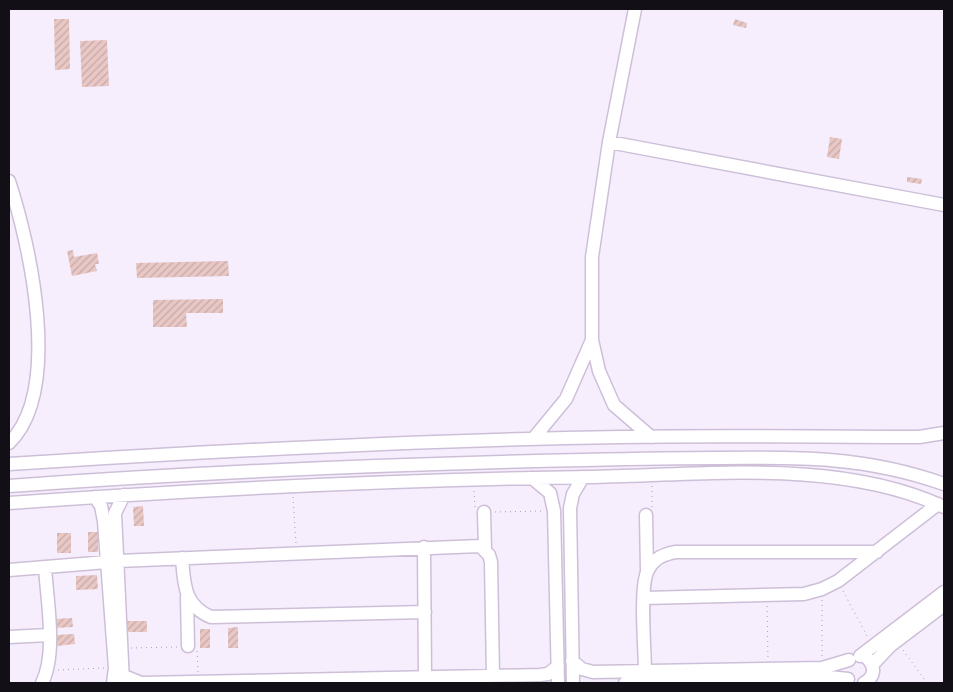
<svg xmlns="http://www.w3.org/2000/svg" width="953" height="692" font-family="Barlow,sans-serif">
<defs>
<pattern id="building-hatch" width="6" height="6" patternUnits="userSpaceOnUse" patternTransform="scale(1.25)"><rect width="6" height="6" fill="#e8c7c5"/><path d="M-1 1l2-2M0 6l6-6M5 7l2-2" fill="none" stroke="#c6aaa8"/></pattern>
</defs>
<rect width="100%" height="100%" fill="#f6eefd"/>
<path fill="url(#building-hatch)" d="M 54,19 L 69,19 L 70,69 L 55,70 Z
M 735,19 L 747,23 L 746,28 L 733,25 Z
M 107,40 L 109,86 L 82,87 L 80,41 Z
M 830,137 L 842,139 L 839,159 L 827,157 Z
M 907,177 L 922,179 L 921,184 L 907,182 Z
M 73,250 L 74,257 L 97,253 L 99,264 L 95,264 L 97,271 L 72,276 L 67,251 Z
M 228,261 L 229,276 L 137,278 L 136,263 Z
M 223,299 L 223,313 L 186,313 L 187,327 L 153,327 L 153,300 Z
M 143,506 L 144,526 L 134,526 L 133,507 Z
M 88,532 L 98,532 L 98,552 L 88,552 Z
M 57,533 L 71,533 L 71,553 L 57,553 Z
M 97,575 L 98,589 L 76,590 L 76,576 Z
M 72,618 L 73,627 L 55,628 L 54,619 Z
M 123,621 L 147,621 L 147,632 L 123,632 Z
M 238,627 L 238,648 L 228,648 L 228,628 Z
M 200,629 L 210,629 L 210,648 L 200,648 Z
M 74,634 L 75,644 L 57,646 L 56,635 Z"/>
<g fill="none" stroke-linecap="round" stroke-linejoin="round">
<g stroke="#cdbfd8" stroke-width="15">
<path id="minor" d="M 635,9 L 609,142 L 592,257 L 592,340 L 599,371 L 614,405 L 651,437
M 609,142 L 944,205
M 9,181 C 30,245 63,391 9,443
M 533,439 L 566,399 L 592,340
M 9,464 C 213,451 417,440 621,437 C 721,435 820,437 919,437 L 944,433
M 532,478 L 550,493 L 554,511 L 558,683
M 9,486 C 200,472 392,464 584,460 C 628,459 672,458 716,458 C 799,457 865,456 944,484
M 95,497 L 101,506 L 104,521 L 115,668 L 113,683
M 9,503 C 202,489 396,480 589,477 C 702,475 840,458 944,507
M 484,512 L 485,550
M 646,515 L 647,571
M 424,547 L 425,677
M 182,558 C 184,584 184,606 211,617 L 425,612
M 118,561 L 480,546 L 489,555 L 491,562 L 493,676
M 9,570 L 107,562
M 187,597 L 188,646
M 644,598 L 804,594 L 822,589 L 838,581 L 938,504
M 9,637 L 49,635
M 860,656 L 944,592
M 572,661 L 582,669 L 593,672 L 822,668 L 849,660
M 872,665 L 890,646 L 944,605
M 645,671 C 645,650 639,586 648,570 C 654,558 664,554 676,552 L 877,552
M 124,676 L 141,683 L 540,675 L 548,674 L 558,666
M 42,683 C 57,653 47,601 45,567
M 123,683 L 115,513 L 124,495
M 573,683 L 570,508 L 573,494 L 583,477
M 625,683 L 829,677 L 848,679
M 864,683 C 875,677 876,667 867,658"/>
</g>
<path stroke="#a7a0ad" stroke-width="1" stroke-dasharray="1 4" stroke-linecap="butt" d="M 652,486 L 652,507
M 474,491 L 475,507
M 293,497 L 296,543
M 495,512 L 544,511
M 843,591 L 867,636
M 767,606 L 768,659
M 131,648 L 177,647
M 903,650 L 927,683
M 197,651 L 198,672
M 822,656 L 822,600
M 58,670 L 104,668"/>
<use href="#minor" stroke="#fff" stroke-width="12"/>
</g>
<rect width="953" height="692" fill="none" stroke="#130f17" stroke-width="20"/>
</svg>
